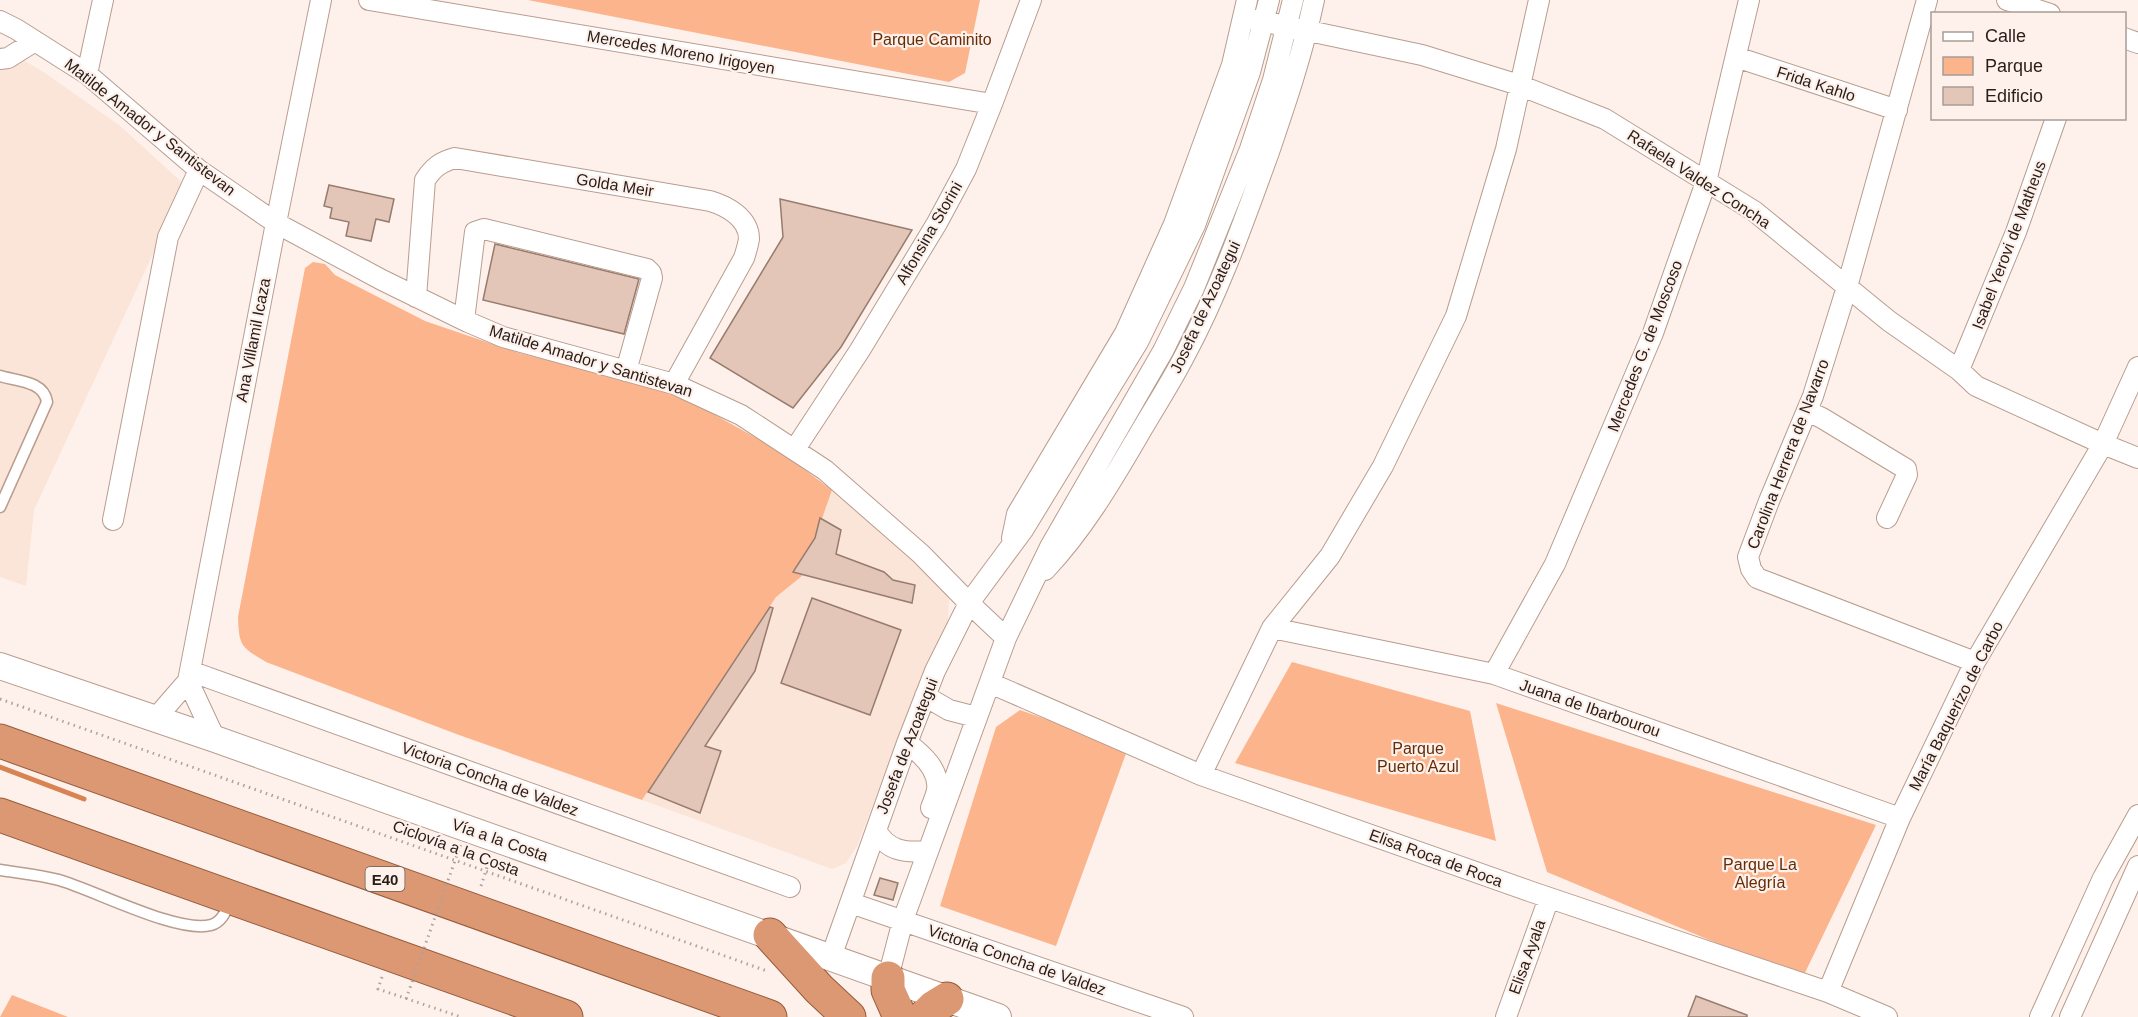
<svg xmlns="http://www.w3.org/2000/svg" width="2138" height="1017" font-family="Helvetica,sans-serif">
<rect width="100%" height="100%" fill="#fef1eb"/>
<path fill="#fbe4d8" d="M 0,46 L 45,73 L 119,125 L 185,185 L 34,510 L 26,586 L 0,577 Z
M 832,490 L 943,584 L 949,598 L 948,623 L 894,750 L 857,846 L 846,863 L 832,869 L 642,800 L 776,597 L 802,576 Z"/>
<path fill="#fcb48c" d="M 528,0 L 980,0 L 965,73 L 949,82 Z
M 313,262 L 325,264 L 335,275 L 425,321 L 519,353 L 642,383 L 701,407 L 778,450 L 832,490 L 802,576 L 776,597 L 642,800 L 459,735 L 266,662 C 241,647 239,646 238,617 L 305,268 Z
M 1292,662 L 1470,711 L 1496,841 L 1235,763 Z
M 1496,703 L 1876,825 L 1802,979 L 1547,872 Z
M 1020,710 L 1128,748 L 1056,946 L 940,906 L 996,727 Z"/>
<path fill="#fbb38c" d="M 12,995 L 68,1017 L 0,1017 Z"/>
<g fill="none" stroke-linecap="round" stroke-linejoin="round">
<path stroke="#d88352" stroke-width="5" d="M 0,767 L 84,799"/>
</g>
<path fill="#e3c6b7" stroke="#977c6e" stroke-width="1.5" d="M 329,185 L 394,199 L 389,222 L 376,219 L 371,241 L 346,236 L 349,222 L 330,218 L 332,208 L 324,206 Z
M 780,199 L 912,230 L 841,347 L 793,408 L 710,358 L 783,237 Z
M 495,244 L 639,279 L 624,334 L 483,300 Z
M 820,518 L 841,530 L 836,554 L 884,572 L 893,580 L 915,585 L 912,603 L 793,572 L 815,538 Z
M 812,598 L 901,630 L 870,715 L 781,683 Z
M 770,607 L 773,608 L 755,671 L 705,746 L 721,751 L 700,813 L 648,792 Z
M 880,878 L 898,883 L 893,900 L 874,895 Z
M 1696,996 L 1747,1015 L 1747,1017 L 1688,1017 Z"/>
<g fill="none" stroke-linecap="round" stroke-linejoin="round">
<g stroke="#b99d8e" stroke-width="13">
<path id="service" d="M 0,376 C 17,381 44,381 47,402 L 0,507
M 0,870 C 19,873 40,875 59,880 C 94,890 178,934 211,925 C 222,922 226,911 230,901"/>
</g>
<g stroke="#b99d8e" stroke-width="22">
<path id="minor" d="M 369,0 L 992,104
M 1927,0 L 1847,287 L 1813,396 L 1769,501 L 1748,557 L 1751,569 L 1757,578 L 1975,662
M 2007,0 L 2050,14
M 1243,17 L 1422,55 L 1519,85 L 1605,119 L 1754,211 L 1889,321 L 1959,370 L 1976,386 L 2103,444 L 2138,458
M 0,21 L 16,29 L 87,74 L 199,170 L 276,223 L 382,280 L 468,322 L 503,337 L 674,384 L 741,415 L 825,470 L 921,554 L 969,603 L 1006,638
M 2124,38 L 2138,43
M 1736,57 L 1897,110
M 0,59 L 8,58 L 35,41
M 87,74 L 103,0
M 416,297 L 425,180 C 433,168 440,162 455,158 L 710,201 C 727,206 749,218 749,239 C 748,245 746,252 744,258 L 674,384
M 464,320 L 475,232 L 484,229 L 647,269 L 651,273 L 652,278 L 626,371
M 1959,370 L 2016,232 L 2056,118
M 1807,411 L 1822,418 L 1906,469 L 1907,475 L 1887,518
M 795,449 L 860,350 L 937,223 L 966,169 L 992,104 L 1031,0
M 113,520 L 168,237 L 199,170
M 1012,538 L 1017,514 L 1125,333 L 1174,224 L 1232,65 L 1247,0
M 1045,570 C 1083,530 1111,482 1138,436 C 1153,410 1170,384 1184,357 C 1219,292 1244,221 1269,152 C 1286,102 1303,52 1314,0
M 1272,628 L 1494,674 L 1900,818
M 190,671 L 790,887
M 1494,674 L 1555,564 L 1653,333 L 1706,182 L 1749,0
M 188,681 L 215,739
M 990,683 L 1201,775 L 1532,892 L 1828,992 L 1887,1017
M 925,696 L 949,710 L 976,717
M 155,719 L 188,681 L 276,223 L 321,0
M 907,743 C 922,754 940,770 937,790 C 936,796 933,802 931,808
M 1201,775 L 1272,628 L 1330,556 L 1383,466 L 1456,316 L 1506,149 L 1539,0
M 876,830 C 887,851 905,853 927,851
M 851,903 L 1183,1017
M 831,957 L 907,743 L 935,671 L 969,603 L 1023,530 L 1138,342 L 1195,225 L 1250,72 L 1269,0
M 888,978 L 903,920 L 1006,638 L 1050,547 L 1163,351 L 1194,288 L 1250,149 L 1273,80 L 1293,0
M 1828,992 L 1900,818 L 1975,662 L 2103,444 L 2138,367
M 1506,1017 L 1549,898
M 2040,1017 L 2103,878 L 2138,815
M 2070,1017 L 2138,866"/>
</g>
<g stroke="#b99d8e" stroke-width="28">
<path id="tertiary" d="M 0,666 L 215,739 L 998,1017"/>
</g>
<g stroke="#965c3c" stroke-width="35">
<path id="trunk" d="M 0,741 L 770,1017
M 0,815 L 566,1017
M 770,935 L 819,989 L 849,1017
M 888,978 L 888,990 L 900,1017
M 924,1017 L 934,1007 L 947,999"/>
</g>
<path stroke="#afa29d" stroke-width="3" stroke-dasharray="1.5 4.5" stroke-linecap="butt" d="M 0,699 L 767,971
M 481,886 L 490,858
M 382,977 L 378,989 L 461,1017"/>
<use href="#service" stroke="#fff" stroke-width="10"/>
<use href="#minor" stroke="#fff" stroke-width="20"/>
<use href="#tertiary" stroke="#fff" stroke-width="26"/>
<use href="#trunk" stroke="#db9872" stroke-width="33"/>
<path stroke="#afa29d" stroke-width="3" stroke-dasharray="1.5 4.5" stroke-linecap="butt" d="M 406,999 L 462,841"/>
</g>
<g text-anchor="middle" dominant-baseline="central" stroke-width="4.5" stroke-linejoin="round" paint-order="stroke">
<rect fill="#fef1eb" stroke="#685d57" stroke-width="1.5" x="365.5" y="867" width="39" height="24" rx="4.5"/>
<g font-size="15" font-weight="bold" fill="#281d18">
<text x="385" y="879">E40</text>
</g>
<g font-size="16" fill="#642d07" stroke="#fef1eb">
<text x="932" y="39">Parque Caminito</text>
<text x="1418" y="748">Parque<tspan x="1418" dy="18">Puerto Azul</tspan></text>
<text x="1760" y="864">Parque La<tspan x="1760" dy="18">Alegría</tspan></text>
</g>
<g font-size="16" fill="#281d18" stroke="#fef1eb">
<text transform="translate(681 52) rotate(10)">Mercedes Moreno Irigoyen</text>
<text transform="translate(1816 84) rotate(18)">Frida Kahlo</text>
<text transform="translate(150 127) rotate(38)">Matilde Amador y Santistevan</text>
<text transform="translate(1699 179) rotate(33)">Rafaela Valdez Concha</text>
<text transform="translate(615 185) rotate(9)">Golda Meir</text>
<text transform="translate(929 233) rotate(-60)">Alfonsina Storini</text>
<text transform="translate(2009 245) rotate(-69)">Isabel Yerovi de Matheus</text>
<text transform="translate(1205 307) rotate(-65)">Josefa de Azoategui</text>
<text transform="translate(253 340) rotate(-79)">Ana Villamil Icaza</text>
<text transform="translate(1645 346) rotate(-69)">Mercedes G. de Moscoso</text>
<text transform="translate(591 361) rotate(17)">Matilde Amador y Santistevan</text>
<text transform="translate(1788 454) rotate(-69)">Carolina Herrera de Navarro</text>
<text transform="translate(1956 706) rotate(-63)">María Baquerizo de Carbo</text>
<text transform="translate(1590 708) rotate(19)">Juana de Ibarbourou</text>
<text transform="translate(907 746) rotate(-69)">Josefa de Azoategui</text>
<text transform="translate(490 779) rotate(20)">Victoria Concha de Valdez</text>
<text transform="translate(500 840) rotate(19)">Vía a la Costa</text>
<text transform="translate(456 848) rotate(20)">Ciclovía a la Costa</text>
<text transform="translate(1436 858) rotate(20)">Elisa Roca de Roca</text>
<text transform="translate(1527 957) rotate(-70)">Elisa Ayala</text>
<text transform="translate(1017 960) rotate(19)">Victoria Concha de Valdez</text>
</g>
</g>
<rect x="1931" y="12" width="195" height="108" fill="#fef1eb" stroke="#a89c97" stroke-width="1.5"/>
<rect x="1943" y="32" width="30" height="9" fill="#ffffff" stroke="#a89c97" stroke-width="1.5"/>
<text x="1985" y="42" font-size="18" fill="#281d18">Calle</text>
<rect x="1943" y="57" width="30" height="18" fill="#fcb48c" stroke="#a89c97" stroke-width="1.5"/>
<text x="1985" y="72" font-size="18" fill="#281d18">Parque</text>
<rect x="1943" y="87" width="30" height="18" fill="#e3c6b7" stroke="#a89c97" stroke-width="1.5"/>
<text x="1985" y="102" font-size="18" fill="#281d18">Edificio</text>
</svg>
